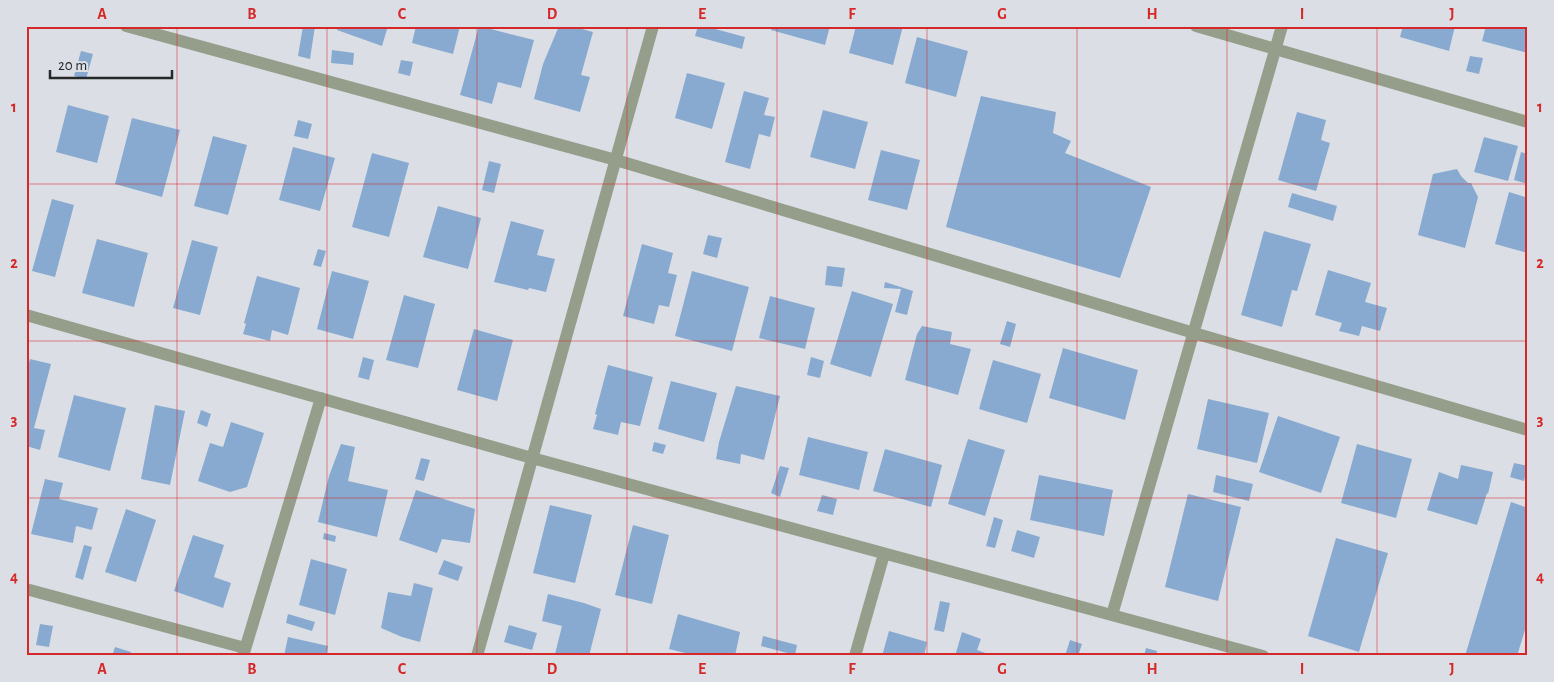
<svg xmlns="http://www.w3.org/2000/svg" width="1554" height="682" font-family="'Alegreya Sans',sans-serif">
<rect width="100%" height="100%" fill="#dbdfe5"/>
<path fill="#88aad0" d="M 303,26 L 315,26 L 310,59 L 298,56 Z
M 338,26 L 388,26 L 382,46 L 337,30 Z
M 416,26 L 460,26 L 453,54 L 412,43 Z
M 479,26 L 534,40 L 521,88 L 498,82 L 492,104 L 460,95 Z
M 559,26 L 571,26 L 593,32 L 581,75 L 590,77 L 580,112 L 534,99 L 543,64 Z
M 698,26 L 704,26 L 745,37 L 742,49 L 695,36 Z
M 772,26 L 830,26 L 825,45 L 771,30 Z
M 856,26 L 903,26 L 893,65 L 849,53 Z
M 1403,26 L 1455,26 L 1449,51 L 1400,37 Z
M 1486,26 L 1528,26 L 1528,53 L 1482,41 Z
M 917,37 L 968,51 L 956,97 L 905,83 Z
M 332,50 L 354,53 L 353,65 L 331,63 Z
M 81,51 L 93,54 L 86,79 L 74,76 Z
M 1470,56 L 1483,58 L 1479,74 L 1466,71 Z
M 401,60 L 413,62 L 410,76 L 398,73 Z
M 687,73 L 725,83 L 712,129 L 675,118 Z
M 744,91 L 769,98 L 764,115 L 775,117 L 770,137 L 759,134 L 750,169 L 725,162 Z
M 981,96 L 1056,112 L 1053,133 L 1071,141 L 1065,153 L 1151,187 L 1120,278 L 946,227 Z
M 68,105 L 109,116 L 97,163 L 56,152 Z
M 823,110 L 868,122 L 855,169 L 810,157 Z
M 1297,112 L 1326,120 L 1321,140 L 1330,143 L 1316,191 L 1278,180 Z
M 132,118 L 180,130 L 162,197 L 115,184 Z
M 298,120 L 312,124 L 308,139 L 294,136 Z
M 213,136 L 247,145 L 228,215 L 194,206 Z
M 1484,137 L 1518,146 L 1508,181 L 1474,172 Z
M 293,147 L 335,158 L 320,211 L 279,200 Z
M 881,150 L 920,160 L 907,210 L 868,200 Z
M 1521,152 L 1528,154 L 1528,184 L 1514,180 Z
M 372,153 L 409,163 L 389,237 L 352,227 Z
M 489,161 L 501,164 L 494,193 L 482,190 Z
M 1457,169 L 1461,176 L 1468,183 L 1471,183 L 1478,197 L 1465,248 L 1418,235 L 1433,174 Z
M 1509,192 L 1528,198 L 1528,253 L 1495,244 Z
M 1292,193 L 1337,206 L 1333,221 L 1288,207 Z
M 52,199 L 74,205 L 55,277 L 32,271 Z
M 438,206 L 481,218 L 468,269 L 423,257 Z
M 511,221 L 544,230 L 537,255 L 555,259 L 546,292 L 529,288 L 528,290 L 494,282 Z
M 1264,231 L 1311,244 L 1297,291 L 1292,290 L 1282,327 L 1241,315 Z
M 708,235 L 722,238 L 717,258 L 703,254 Z
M 97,239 L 148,253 L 134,307 L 82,293 Z
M 192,240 L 218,247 L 200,315 L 173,308 Z
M 642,244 L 673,253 L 668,273 L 677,275 L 669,307 L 659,305 L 654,324 L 623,316 Z
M 318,249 L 326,251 L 321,267 L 313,265 Z
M 827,266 L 845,268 L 842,287 L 825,285 Z
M 1328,270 L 1371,283 L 1365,302 L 1387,308 L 1380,331 L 1362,326 L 1359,336 L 1339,331 L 1342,323 L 1315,315 Z
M 332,271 L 369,281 L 353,339 L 317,329 Z
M 692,271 L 749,287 L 732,351 L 675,336 Z
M 257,276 L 300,288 L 288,335 L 272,330 L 270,341 L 243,334 L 246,324 L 244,323 Z
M 885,282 L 913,291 L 907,315 L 895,312 L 901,289 L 884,288 Z
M 852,291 L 893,304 L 871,377 L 830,364 Z
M 404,295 L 435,304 L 418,368 L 386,360 Z
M 770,296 L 815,308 L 805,349 L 759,338 Z
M 1007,321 L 1016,324 L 1010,347 L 1000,344 Z
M 922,326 L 952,332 L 950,344 L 971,349 L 958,395 L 905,380 L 917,334 Z
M 474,329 L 513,340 L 497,401 L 457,390 Z
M 1063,348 L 1138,370 L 1125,420 L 1049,398 Z
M 363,357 L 374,360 L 369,380 L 358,377 Z
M 811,357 L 824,361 L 820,378 L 807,375 Z
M 30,359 L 51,364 L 34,428 L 45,430 L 40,450 L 26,446 L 26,374 Z
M 993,360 L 1041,374 L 1027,423 L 979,409 Z
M 608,365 L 653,377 L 640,426 L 621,422 L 618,435 L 593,429 L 597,415 L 595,414 Z
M 671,381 L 717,393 L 704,442 L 658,429 Z
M 736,386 L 780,396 L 764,460 L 741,454 L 740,464 L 716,459 L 719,442 Z
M 74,395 L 126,408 L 110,471 L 58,457 Z
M 1208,399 L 1269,413 L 1257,463 L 1197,449 Z
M 155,405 L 185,411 L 170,485 L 141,479 Z
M 201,410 L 211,414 L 207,427 L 197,423 Z
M 1278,416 L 1340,437 L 1321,493 L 1259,472 Z
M 231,422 L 264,433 L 247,487 L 230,492 L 198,481 L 210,443 L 223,447 Z
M 808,437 L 868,452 L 859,490 L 799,475 Z
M 968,439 L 1005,450 L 985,516 L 948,504 Z
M 654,442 L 666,445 L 663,454 L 652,451 Z
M 341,444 L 355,447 L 348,481 L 388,490 L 377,537 L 318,522 L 329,476 Z
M 1357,444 L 1412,459 L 1396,518 L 1341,503 Z
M 885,449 L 942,465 L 931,507 L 873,491 Z
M 421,458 L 430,460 L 424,481 L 415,479 Z
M 1514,463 L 1528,466 L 1524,481 L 1510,477 Z
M 1461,465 L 1493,472 L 1488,494 L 1487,493 L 1477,525 L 1427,510 L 1439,472 L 1458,479 Z
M 780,466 L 789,468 L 780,497 L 771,493 Z
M 1039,475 L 1113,490 L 1104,536 L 1030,520 Z
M 1216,475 L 1253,484 L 1249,501 L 1213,492 Z
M 45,479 L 63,483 L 59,499 L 98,508 L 92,530 L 76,526 L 73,543 L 31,534 Z
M 416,490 L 475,509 L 470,543 L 442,539 L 437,553 L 399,540 Z
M 1188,494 L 1241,507 L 1218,601 L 1165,587 Z
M 822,495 L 837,499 L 833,515 L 817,511 Z
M 1511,502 L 1528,508 L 1528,620 L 1517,656 L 1465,656 Z
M 550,505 L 592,515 L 575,583 L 533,573 Z
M 126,509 L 156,520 L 136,582 L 105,572 Z
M 994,517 L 1003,520 L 995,548 L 986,546 Z
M 633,525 L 669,535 L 652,604 L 615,595 Z
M 1017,530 L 1040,537 L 1034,558 L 1011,551 Z
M 324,533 L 336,536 L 335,542 L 323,539 Z
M 193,535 L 224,545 L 214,577 L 231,583 L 223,608 L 174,591 Z
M 1336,538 L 1388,553 L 1359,652 L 1308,636 Z
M 84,545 L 92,547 L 83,580 L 75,577 Z
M 311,559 L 347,569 L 335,615 L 299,605 Z
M 444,560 L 463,567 L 458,581 L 438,574 Z
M 414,583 L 433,588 L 420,642 L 402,637 L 381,628 L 388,592 L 411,596 Z
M 548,594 L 584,603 L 601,609 L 589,656 L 561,656 L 555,654 L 562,626 L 542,621 Z
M 940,601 L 950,603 L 944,632 L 934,630 Z
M 288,614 L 315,622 L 312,631 L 286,623 Z
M 678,614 L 740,632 L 735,656 L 684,656 L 685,653 L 669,649 Z
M 40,624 L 53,626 L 49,647 L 36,645 Z
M 509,625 L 537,633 L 532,650 L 504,642 Z
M 889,631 L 927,642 L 924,656 L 882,656 Z
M 962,632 L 981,639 L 977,650 L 994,656 L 955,656 Z
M 763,636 L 797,645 L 795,655 L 761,646 Z
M 288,637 L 328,646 L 326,656 L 284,656 Z
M 1070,640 L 1082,644 L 1078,656 L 1065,656 Z
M 115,647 L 131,652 L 130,656 L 112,656 Z
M 1146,648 L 1157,651 L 1156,656 L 1144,656 Z"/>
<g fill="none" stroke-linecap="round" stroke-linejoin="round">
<path stroke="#959e8a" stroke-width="12" d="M 126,26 L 616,160 L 1194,333 L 1528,430
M 1196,26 L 1528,122
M 26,315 L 532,458 L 1263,656
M 26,589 L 245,648
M 1112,615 L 1282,26
M 243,656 L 321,398
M 477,656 L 653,26
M 855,656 L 884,554"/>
</g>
<path fill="none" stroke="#d62828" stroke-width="1" stroke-opacity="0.55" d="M 177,26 L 177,656M 327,26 L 327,656M 477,26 L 477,656M 627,26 L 627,656M 777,26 L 777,656M 927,26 L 927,656M 1077,26 L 1077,656M 1227,26 L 1227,656M 1377,26 L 1377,656M 26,184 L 1528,184M 26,341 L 1528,341M 26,498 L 1528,498"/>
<rect width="1554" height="682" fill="none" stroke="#dbdfe5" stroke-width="55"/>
<path d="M50 70v8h122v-8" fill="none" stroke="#252729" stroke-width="2.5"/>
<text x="58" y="70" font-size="15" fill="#252729" stroke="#dbdfe5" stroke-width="4" paint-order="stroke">20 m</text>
<rect x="28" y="28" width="1498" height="626" fill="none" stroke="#d62828" stroke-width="2"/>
<g font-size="16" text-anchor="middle" font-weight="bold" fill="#d62828">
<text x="102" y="19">A</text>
<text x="252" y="19">B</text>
<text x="402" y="19">C</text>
<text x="552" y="19">D</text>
<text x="702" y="19">E</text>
<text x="852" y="19">F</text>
<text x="1002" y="19">G</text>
<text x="1152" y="19">H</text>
<text x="1302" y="19">I</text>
<text x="1452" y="19">J</text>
<text x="14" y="112">1</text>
<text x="1540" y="112">1</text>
<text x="14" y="268">2</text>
<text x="1540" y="268">2</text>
<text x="14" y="425">3</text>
<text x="1540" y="425">3</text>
<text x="14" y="582">4</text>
<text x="1540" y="582">4</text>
<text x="102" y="674">A</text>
<text x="252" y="674">B</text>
<text x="402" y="674">C</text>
<text x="552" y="674">D</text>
<text x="702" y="674">E</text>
<text x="852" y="674">F</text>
<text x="1002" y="674">G</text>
<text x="1152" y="674">H</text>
<text x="1302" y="674">I</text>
<text x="1452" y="674">J</text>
</g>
</svg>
